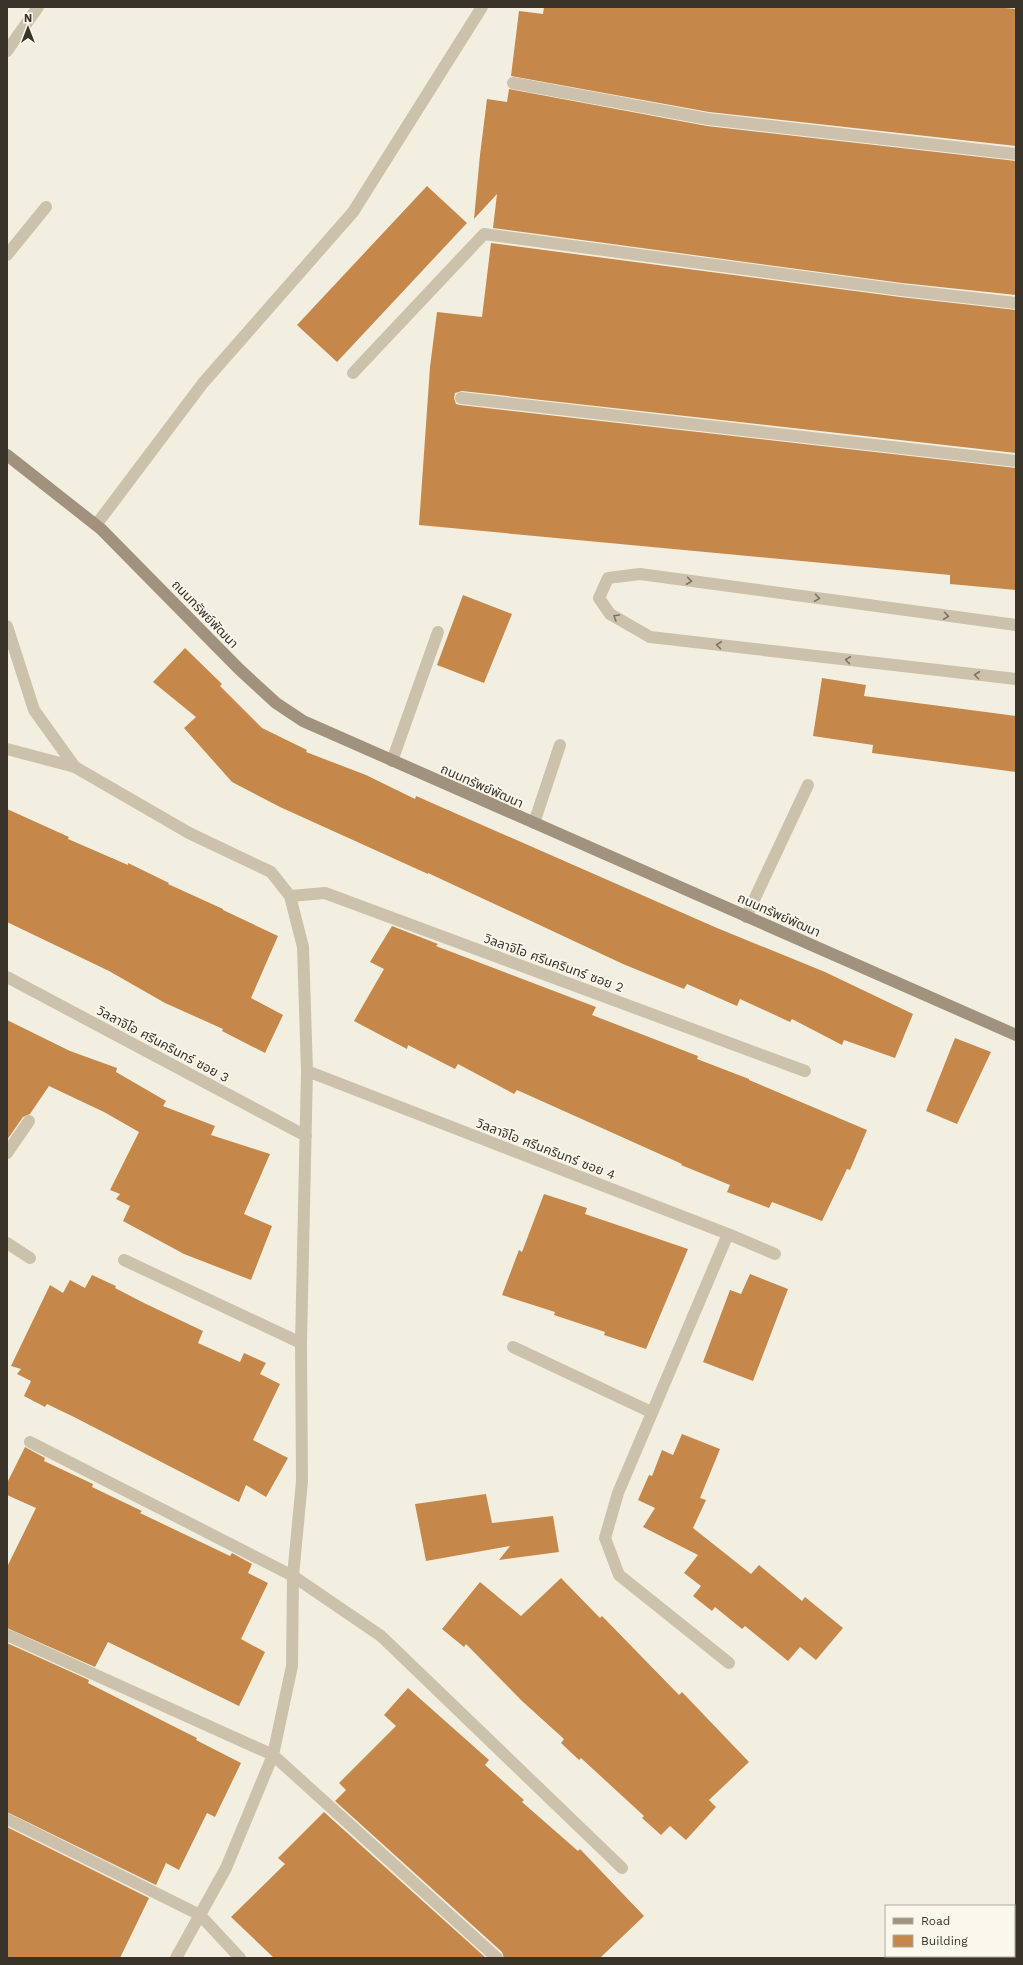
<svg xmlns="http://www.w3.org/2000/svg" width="1023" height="1965" font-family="'Work Sans','Noto Sans Thai',sans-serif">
<rect width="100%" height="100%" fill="#f3efe0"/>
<path fill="#c6874a" d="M 544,7 L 995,7 L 1016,9 L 1016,146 L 709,112 L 511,76 L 519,11 L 543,14 Z
M 509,89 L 707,126 L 1016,161 L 1016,295 L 902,283 L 493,228 L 497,194 L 474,219 L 480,155 L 487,99 L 507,102 Z
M 427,186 L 467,223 L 337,362 L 297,325 Z
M 491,243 L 900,297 L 1016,310 L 1016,453 L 462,391 L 455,393 L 454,398 L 456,404 L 460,405 L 1016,468 L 1016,590 L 950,584 L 950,575 L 419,525 L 430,367 L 437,312 L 482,317 Z
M 463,595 L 512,614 L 484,683 L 437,665 Z
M 185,648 L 222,684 L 220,686 L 262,728 L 307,750 L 306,752 L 366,775 L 415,799 L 416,796 L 717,928 L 825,972 L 913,1014 L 895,1058 L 844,1040 L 842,1045 L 792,1019 L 790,1022 L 740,999 L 737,1006 L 687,984 L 684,989 L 623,964 L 428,873 L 428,874 L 280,807 L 232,782 L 184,728 L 196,717 L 153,682 Z
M 822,678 L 866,685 L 864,696 L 1016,716 L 1016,772 L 872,753 L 873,745 L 813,736 Z
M 7,809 L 69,837 L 68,839 L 128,865 L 128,863 L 169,883 L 168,884 L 223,909 L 223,910 L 278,936 L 251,998 L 283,1015 L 265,1053 L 222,1031 L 223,1029 L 165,1003 L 109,971 L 7,922 Z
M 392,926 L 438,944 L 436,946 L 596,1007 L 592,1015 L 698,1056 L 697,1059 L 749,1079 L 749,1080 L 867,1130 L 850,1170 L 847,1169 L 822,1221 L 772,1202 L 769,1208 L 727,1192 L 730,1185 L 681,1165 L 682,1164 L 517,1090 L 514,1094 L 458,1064 L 455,1069 L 408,1045 L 407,1049 L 354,1021 L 384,969 L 370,962 Z
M 7,1020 L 70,1051 L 117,1068 L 116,1072 L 166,1101 L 163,1106 L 215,1126 L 211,1135 L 270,1154 L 244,1214 L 272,1226 L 251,1280 L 184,1254 L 123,1221 L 130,1206 L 116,1199 L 120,1194 L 110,1190 L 139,1132 L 104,1112 L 49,1086 L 30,1114 L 23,1117 L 7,1140 Z
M 955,1038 L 991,1052 L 957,1124 L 926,1111 Z
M 544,1194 L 587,1208 L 585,1214 L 688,1249 L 646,1349 L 604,1335 L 605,1332 L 554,1315 L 555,1312 L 502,1295 L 519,1250 L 522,1252 Z
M 750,1274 L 788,1289 L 753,1381 L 703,1362 L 730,1290 L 741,1294 Z
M 92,1275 L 116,1286 L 115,1288 L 144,1303 L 203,1331 L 198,1343 L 240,1362 L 244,1353 L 266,1363 L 260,1374 L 280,1384 L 253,1440 L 288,1458 L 266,1497 L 246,1485 L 239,1502 L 74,1417 L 47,1404 L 45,1407 L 24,1396 L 31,1381 L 17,1374 L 21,1369 L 11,1366 L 50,1285 L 63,1293 L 70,1280 L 85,1288 Z
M 682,1434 L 720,1449 L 700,1498 L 706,1500 L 693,1528 L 751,1574 L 759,1565 L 802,1601 L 805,1597 L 843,1628 L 816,1660 L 800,1647 L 788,1661 L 745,1626 L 742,1629 L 715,1607 L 712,1611 L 693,1596 L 701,1586 L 684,1573 L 698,1555 L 643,1527 L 655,1508 L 638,1500 L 649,1475 L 652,1476 L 662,1450 L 673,1455 Z
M 25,1447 L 45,1458 L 44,1461 L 93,1484 L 92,1487 L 142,1511 L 140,1513 L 230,1556 L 232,1553 L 252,1564 L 248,1573 L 268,1583 L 241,1639 L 265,1652 L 239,1706 L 108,1642 L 95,1667 L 7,1628 L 7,1567 L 36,1508 L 7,1495 L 7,1483 Z
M 486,1494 L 492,1523 L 553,1516 L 559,1552 L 499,1560 L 510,1546 L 426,1561 L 415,1504 Z
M 561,1578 L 600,1618 L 602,1616 L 679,1695 L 682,1692 L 749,1762 L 709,1800 L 716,1807 L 686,1840 L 670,1826 L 661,1835 L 642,1818 L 644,1816 L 581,1758 L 579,1760 L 561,1743 L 564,1739 L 522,1701 L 466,1644 L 464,1647 L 442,1629 L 480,1582 L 521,1616 Z
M 7,1643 L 89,1680 L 88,1683 L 175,1727 L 197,1738 L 196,1740 L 241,1763 L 215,1817 L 207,1813 L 179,1870 L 166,1863 L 156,1885 L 7,1812 Z
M 408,1688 L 489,1760 L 485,1765 L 524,1800 L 522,1802 L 578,1851 L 580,1849 L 644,1916 L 600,1958 L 504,1958 L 502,1952 L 335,1801 L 346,1790 L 339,1783 L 396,1726 L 384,1715 Z
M 324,1812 L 486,1958 L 274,1958 L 231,1917 L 285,1864 L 278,1858 Z
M 7,1827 L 149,1898 L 120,1958 L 7,1958 Z"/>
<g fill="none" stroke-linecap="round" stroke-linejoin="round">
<path stroke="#ccc2ab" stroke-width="12" d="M 7,51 L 38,7
M 7,255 L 46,207
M 96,525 L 203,383 L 353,212 L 482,7
M 534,823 L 560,745
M 746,917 L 808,785
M 7,1153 L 29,1121"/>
<path stroke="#ccc2ab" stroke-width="12" d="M 513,83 L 708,119 L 1016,154
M 353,373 L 484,234 L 901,290 L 1016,303
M 461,398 L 1016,461
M 1016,625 L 640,574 L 608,578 L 599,598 L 610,614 L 650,637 L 1016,679
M 7,626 L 34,710 L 75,767 L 189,833 L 271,872 L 290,896 L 303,947 L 307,1071 L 301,1343 L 302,1481 L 293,1576 L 292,1666 L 273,1755 L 226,1868 L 176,1958
M 7,749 L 75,767
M 392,761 L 438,632
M 290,896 L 325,893 L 805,1071
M 7,977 L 306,1136
M 307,1071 L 728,1234 L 775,1254
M 728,1234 L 618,1493 L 605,1538 L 619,1575 L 729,1663
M 7,1243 L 30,1258
M 124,1260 L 301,1343
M 513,1347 L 651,1412
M 30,1442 L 293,1576 L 381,1636 L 622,1868
M 7,1635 L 273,1755 L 497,1958
M 7,1819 L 200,1915 L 240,1958"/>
<path stroke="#a0927c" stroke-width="12" d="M 7,455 L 101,529 L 239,669 L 276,703 L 303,721 L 1016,1035"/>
</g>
<defs><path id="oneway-chevron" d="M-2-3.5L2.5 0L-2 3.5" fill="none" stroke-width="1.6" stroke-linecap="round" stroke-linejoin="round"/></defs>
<g stroke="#7c7364">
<use href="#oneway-chevron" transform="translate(689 581) rotate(8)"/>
<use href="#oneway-chevron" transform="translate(817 598) rotate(8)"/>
<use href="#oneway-chevron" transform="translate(946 616) rotate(8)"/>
<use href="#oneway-chevron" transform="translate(616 617) rotate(-150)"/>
<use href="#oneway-chevron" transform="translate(719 645) rotate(-173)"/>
<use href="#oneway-chevron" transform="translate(848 660) rotate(-173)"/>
<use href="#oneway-chevron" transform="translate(977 675) rotate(-173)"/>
</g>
<g text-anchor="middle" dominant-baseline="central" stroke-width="3.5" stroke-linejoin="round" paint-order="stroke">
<g font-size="13" fill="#3a332a" stroke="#faf7ec">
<text transform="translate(205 614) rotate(46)">ถนนทรัพย์พัฒนา</text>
<text transform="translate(482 786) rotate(24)">ถนนทรัพย์พัฒนา</text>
<text transform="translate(779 915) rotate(24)">ถนนทรัพย์พัฒนา</text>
<text transform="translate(554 963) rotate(20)">วิลลาจิโอ ศรีนครินทร์ ซอย 2</text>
<text transform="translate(163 1044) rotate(28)">วิลลาจิโอ ศรีนครินทร์ ซอย 3</text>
<text transform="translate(546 1149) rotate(21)">วิลลาจิโอ ศรีนครินทร์ ซอย 4</text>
</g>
</g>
<rect width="1023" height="1965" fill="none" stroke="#3a332a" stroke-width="16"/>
<rect x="885" y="1905" width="130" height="52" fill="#faf7ec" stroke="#ada99e"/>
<rect x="893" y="1918" width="20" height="6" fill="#a0927c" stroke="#ada99e"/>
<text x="921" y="1925" font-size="12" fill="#3a332a">Road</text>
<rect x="893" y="1935" width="20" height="12" fill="#c6874a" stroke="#ada99e"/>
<text x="921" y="1945" font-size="12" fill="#3a332a">Building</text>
<g transform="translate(28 28)" stroke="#faf7ec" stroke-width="3" paint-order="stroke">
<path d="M0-3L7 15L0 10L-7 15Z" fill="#3a332a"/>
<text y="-6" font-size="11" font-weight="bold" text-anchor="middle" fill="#3a332a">N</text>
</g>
</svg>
